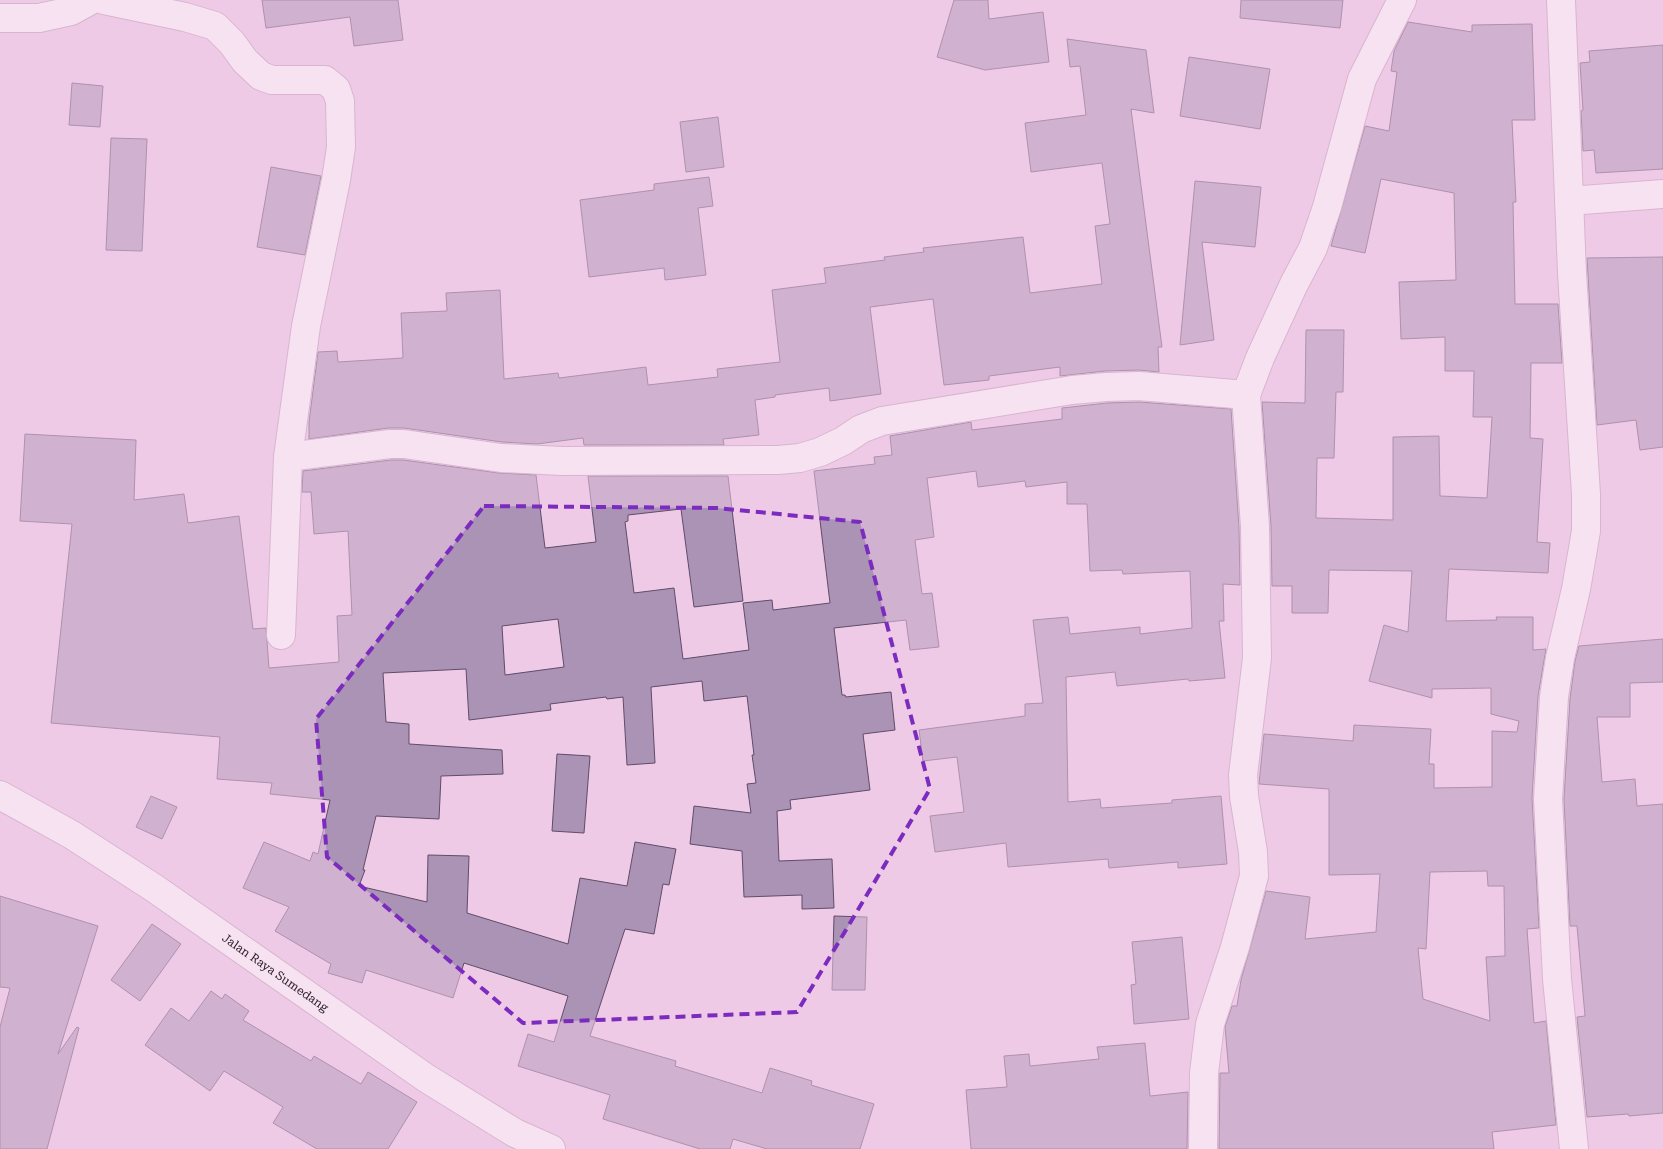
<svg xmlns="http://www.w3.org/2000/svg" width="1663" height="1149" font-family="'Roboto Serif',serif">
<rect width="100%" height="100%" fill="#efcae6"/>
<path fill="#aa93b5" stroke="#604c6a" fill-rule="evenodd" d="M 262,0 L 398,0 L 403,40 L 354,46 L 350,17 L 266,28 Z
M 954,0 L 988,0 L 989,19 L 1043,12 L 1049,62 L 985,70 L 937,57 Z
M 1241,0 L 1343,0 L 1340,28 L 1240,18 Z
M 1408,22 L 1472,32 L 1472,25 L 1532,24 L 1535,120 L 1512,120 L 1516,202 L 1513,202 L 1515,304 L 1558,304 L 1562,363 L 1531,363 L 1530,438 L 1543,439 L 1537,542 L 1550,543 L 1548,573 L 1449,569 L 1446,621 L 1497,620 L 1496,617 L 1533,617 L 1533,650 L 1546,649 L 1538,696 L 1532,798 L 1539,928 L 1527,929 L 1534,1023 L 1546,1021 L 1556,1125 L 1492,1132 L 1494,1149 L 1219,1149 L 1220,1073 L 1229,1073 L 1225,1027 L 1232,1006 L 1237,1006 L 1241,980 L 1266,891 L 1310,897 L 1305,939 L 1376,932 L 1380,874 L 1329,875 L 1329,789 L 1259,784 L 1264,734 L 1353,741 L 1354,725 L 1431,729 L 1429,764 L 1434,764 L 1434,788 L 1492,787 L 1492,731 L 1517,732 L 1519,721 L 1491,714 L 1491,688 L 1432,689 L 1432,698 L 1369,681 L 1384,625 L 1408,632 L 1412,571 L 1329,570 L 1328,613 L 1292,613 L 1292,586 L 1272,586 L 1271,526 L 1262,402 L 1305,403 L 1306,330 L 1344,330 L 1343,392 L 1336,392 L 1334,458 L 1317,458 L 1316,518 L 1393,520 L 1393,437 L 1439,436 L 1440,496 L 1487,498 L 1492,417 L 1473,417 L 1474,371 L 1445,371 L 1445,337 L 1401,339 L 1399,282 L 1456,280 L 1454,193 L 1381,179 L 1365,253 L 1331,246 L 1365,126 L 1389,131 L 1397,72 L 1391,71 L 1394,51 ZM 1487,871 L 1488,886 L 1504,886 L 1505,956 L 1486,957 L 1490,1021 L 1423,999 L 1418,948 L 1426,949 L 1430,872 Z
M 1067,39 L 1146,50 L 1154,113 L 1131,109 L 1162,347 L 1158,347 L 1159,372 L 1139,370 L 1105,371 L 1060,376 L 1060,367 L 989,376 L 989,380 L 944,385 L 933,299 L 870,307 L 881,394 L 830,401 L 829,388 L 775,395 L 775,397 L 755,400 L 759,435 L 723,439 L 724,445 L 584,445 L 583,438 L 537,444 L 502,442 L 404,428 L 388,428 L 309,439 L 309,422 L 318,352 L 337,351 L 338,362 L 403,358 L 401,313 L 447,311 L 446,293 L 500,290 L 504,379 L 558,373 L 559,378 L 646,367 L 648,385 L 718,377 L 717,369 L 780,362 L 772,290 L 826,283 L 824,268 L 885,260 L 884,257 L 924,252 L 923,248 L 1023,237 L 1030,293 L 1102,284 L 1095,226 L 1110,224 L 1102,163 L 1031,172 L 1025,123 L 1086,115 L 1080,66 L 1070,67 Z
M 1663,45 L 1663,169 L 1596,173 L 1594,150 L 1583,151 L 1581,111 L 1583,110 L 1580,63 L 1590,62 L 1589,51 Z
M 1189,57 L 1270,69 L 1260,129 L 1180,116 Z
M 72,83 L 103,86 L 100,127 L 69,125 Z
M 718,117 L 724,167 L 686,172 L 680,122 Z
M 111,138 L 147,139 L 142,251 L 106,250 Z
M 271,167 L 321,176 L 305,255 L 257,247 Z
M 709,177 L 713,206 L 698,208 L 706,275 L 665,280 L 664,268 L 589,277 L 580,200 L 654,190 L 654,184 Z
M 1195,181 L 1261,187 L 1255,247 L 1202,242 L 1214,340 L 1180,345 Z
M 1663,257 L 1663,447 L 1640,450 L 1636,420 L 1597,425 L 1587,258 Z
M 1139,402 L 1231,409 L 1239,528 L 1240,585 L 1223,584 L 1224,621 L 1219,621 L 1225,678 L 1189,681 L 1188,679 L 1117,686 L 1115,672 L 1066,677 L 1068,802 L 1100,799 L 1101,808 L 1172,803 L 1172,800 L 1221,796 L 1227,864 L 1178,868 L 1178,862 L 1109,868 L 1108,859 L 1008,867 L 1006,843 L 935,852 L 930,816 L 964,812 L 957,757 L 923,761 L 919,730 L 1025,716 L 1025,704 L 1043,703 L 1033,620 L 1068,617 L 1070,634 L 1140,627 L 1140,634 L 1192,628 L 1190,571 L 1123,574 L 1122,570 L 1090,571 L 1087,504 L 1067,504 L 1067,482 L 1026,487 L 1025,481 L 978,487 L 976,471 L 927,478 L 934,537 L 915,540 L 922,594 L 932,593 L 939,647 L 910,650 L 906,620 L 834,628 L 842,695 L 845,695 L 846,697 L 891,692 L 895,730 L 863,734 L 870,790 L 790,800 L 791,809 L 777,811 L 779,861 L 832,859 L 834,908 L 802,909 L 802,895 L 744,897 L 742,851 L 690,844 L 694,806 L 751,813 L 747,784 L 756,783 L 752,755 L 754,755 L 747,696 L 704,701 L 702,681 L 651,687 L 655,763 L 627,765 L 623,697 L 607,699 L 606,697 L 550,704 L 551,710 L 469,720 L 466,669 L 383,673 L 386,722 L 409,724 L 409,744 L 502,750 L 503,774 L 441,776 L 439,819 L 376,816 L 363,870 L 365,870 L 359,886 L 427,902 L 428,855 L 469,856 L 467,913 L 568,944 L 580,878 L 627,886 L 635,842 L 676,849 L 669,885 L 663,884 L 654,934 L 625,929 L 590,1036 L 676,1061 L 675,1066 L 762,1093 L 770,1068 L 812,1081 L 811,1085 L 874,1104 L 860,1149 L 767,1149 L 733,1139 L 730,1149 L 700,1149 L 603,1119 L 610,1095 L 518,1066 L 528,1034 L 554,1042 L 568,996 L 464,963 L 453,998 L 366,970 L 362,983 L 328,973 L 331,964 L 275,931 L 289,907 L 243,888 L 264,842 L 310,861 L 313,852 L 318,854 L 330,800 L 270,794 L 272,783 L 217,779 L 220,737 L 51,723 L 72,524 L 20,521 L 25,434 L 136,440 L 134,500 L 184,494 L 188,523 L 239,516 L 253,629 L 266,628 L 269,668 L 339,662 L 337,616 L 352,615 L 348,531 L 314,534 L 311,492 L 302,492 L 303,471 L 391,460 L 403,460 L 499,473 L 536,475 L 545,548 L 596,542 L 588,476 L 728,476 L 743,601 L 694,607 L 681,509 L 628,515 L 628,521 L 625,522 L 634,593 L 674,588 L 683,659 L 749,650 L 743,603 L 772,600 L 773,610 L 830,603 L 814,471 L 875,464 L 874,457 L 892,455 L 890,436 L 971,422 L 972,430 L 1062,419 L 1062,408 L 1107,403 ZM 558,619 L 564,667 L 505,675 L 502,626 Z
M 1663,639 L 1663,682 L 1630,683 L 1630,717 L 1597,717 L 1602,782 L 1635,779 L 1637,806 L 1663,804 L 1663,1113 L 1629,1116 L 1628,1114 L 1587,1117 L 1577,1017 L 1585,1016 L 1577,926 L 1570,926 L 1564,799 L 1570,699 L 1575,661 L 1579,646 Z
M 557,754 L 590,756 L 584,833 L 552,831 Z
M 151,796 L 177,807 L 162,839 L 136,827 Z
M 0,896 L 98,926 L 58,1054 L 77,1027 L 79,1028 L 47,1149 L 0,1149 L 0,1027 L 10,988 L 0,987 Z
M 834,916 L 867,917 L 865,990 L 832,990 Z
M 152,924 L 181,944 L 140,1001 L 111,980 Z
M 1182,937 L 1189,1019 L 1134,1024 L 1131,985 L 1136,984 L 1132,942 Z
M 211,991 L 222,999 L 225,994 L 249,1011 L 243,1020 L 311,1061 L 314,1056 L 361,1084 L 368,1072 L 417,1102 L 388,1149 L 317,1149 L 273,1123 L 283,1107 L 224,1071 L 210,1091 L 145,1045 L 171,1008 L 189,1021 Z
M 1145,1043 L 1150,1096 L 1188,1092 L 1187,1149 L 971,1149 L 966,1090 L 1007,1087 L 1004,1056 L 1029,1054 L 1030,1066 L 1099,1059 L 1097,1047 Z"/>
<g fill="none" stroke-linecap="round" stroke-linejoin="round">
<g stroke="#bd9ab5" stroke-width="30">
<path id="minor" d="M 104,0 L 185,17 L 215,26 L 232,43 L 245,61 L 261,76 L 272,80 L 325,80 L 336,89 L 340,101 L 341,147 L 336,180 L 306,326 L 288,457 L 281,635
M 1561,0 L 1572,273 L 1586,494 L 1586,531 L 1576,589 L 1560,658 L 1557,677 L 1554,697 L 1548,799 L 1557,979 L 1574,1149
M 0,18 L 39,18 L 71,11 L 91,0
M 1569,201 L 1663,194
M 288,457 L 390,444 L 404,444 L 501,458 L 562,461 L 778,460 L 800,458 L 820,452 L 843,441 L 861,429 L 882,421 L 1072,390 L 1106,387 L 1139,386 L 1246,395
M 1203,1149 L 1204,1073 L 1210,1024 L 1235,947 L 1254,876 L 1253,852 L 1244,796 L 1243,775 L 1257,658 L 1255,527 L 1246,395 L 1260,358 L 1294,284 L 1313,248 L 1327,207 L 1362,79 L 1402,0"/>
</g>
<g stroke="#bd9ab5" stroke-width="30">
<g id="trunk">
<path id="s1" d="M 0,795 L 72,835 L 154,888 L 426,1078 L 515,1133 L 551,1149"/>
</g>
</g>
<use href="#minor" stroke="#fff" stroke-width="28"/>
<use href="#trunk" stroke="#fff" stroke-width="28"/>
</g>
<path d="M0 0H1663V1149H0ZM 484,506 L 717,508 L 860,522 L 930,789 L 797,1012 L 523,1023 L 327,857 L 316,719 Z" fill="#efcae6" fill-opacity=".55" fill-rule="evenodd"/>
<path fill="none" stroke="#7b2cbf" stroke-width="4" stroke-dasharray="10 6" stroke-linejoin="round" d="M 484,506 L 717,508 L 860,522 L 930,789 L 797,1012 L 523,1023 L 327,857 L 316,719 Z"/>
<g text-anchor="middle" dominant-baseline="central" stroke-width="4" stroke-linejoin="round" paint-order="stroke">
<g font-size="12" fill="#2a1d27" stroke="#efcae6">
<text stroke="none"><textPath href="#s1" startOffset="328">Jalan Raya Sumedang</textPath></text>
</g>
</g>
</svg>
